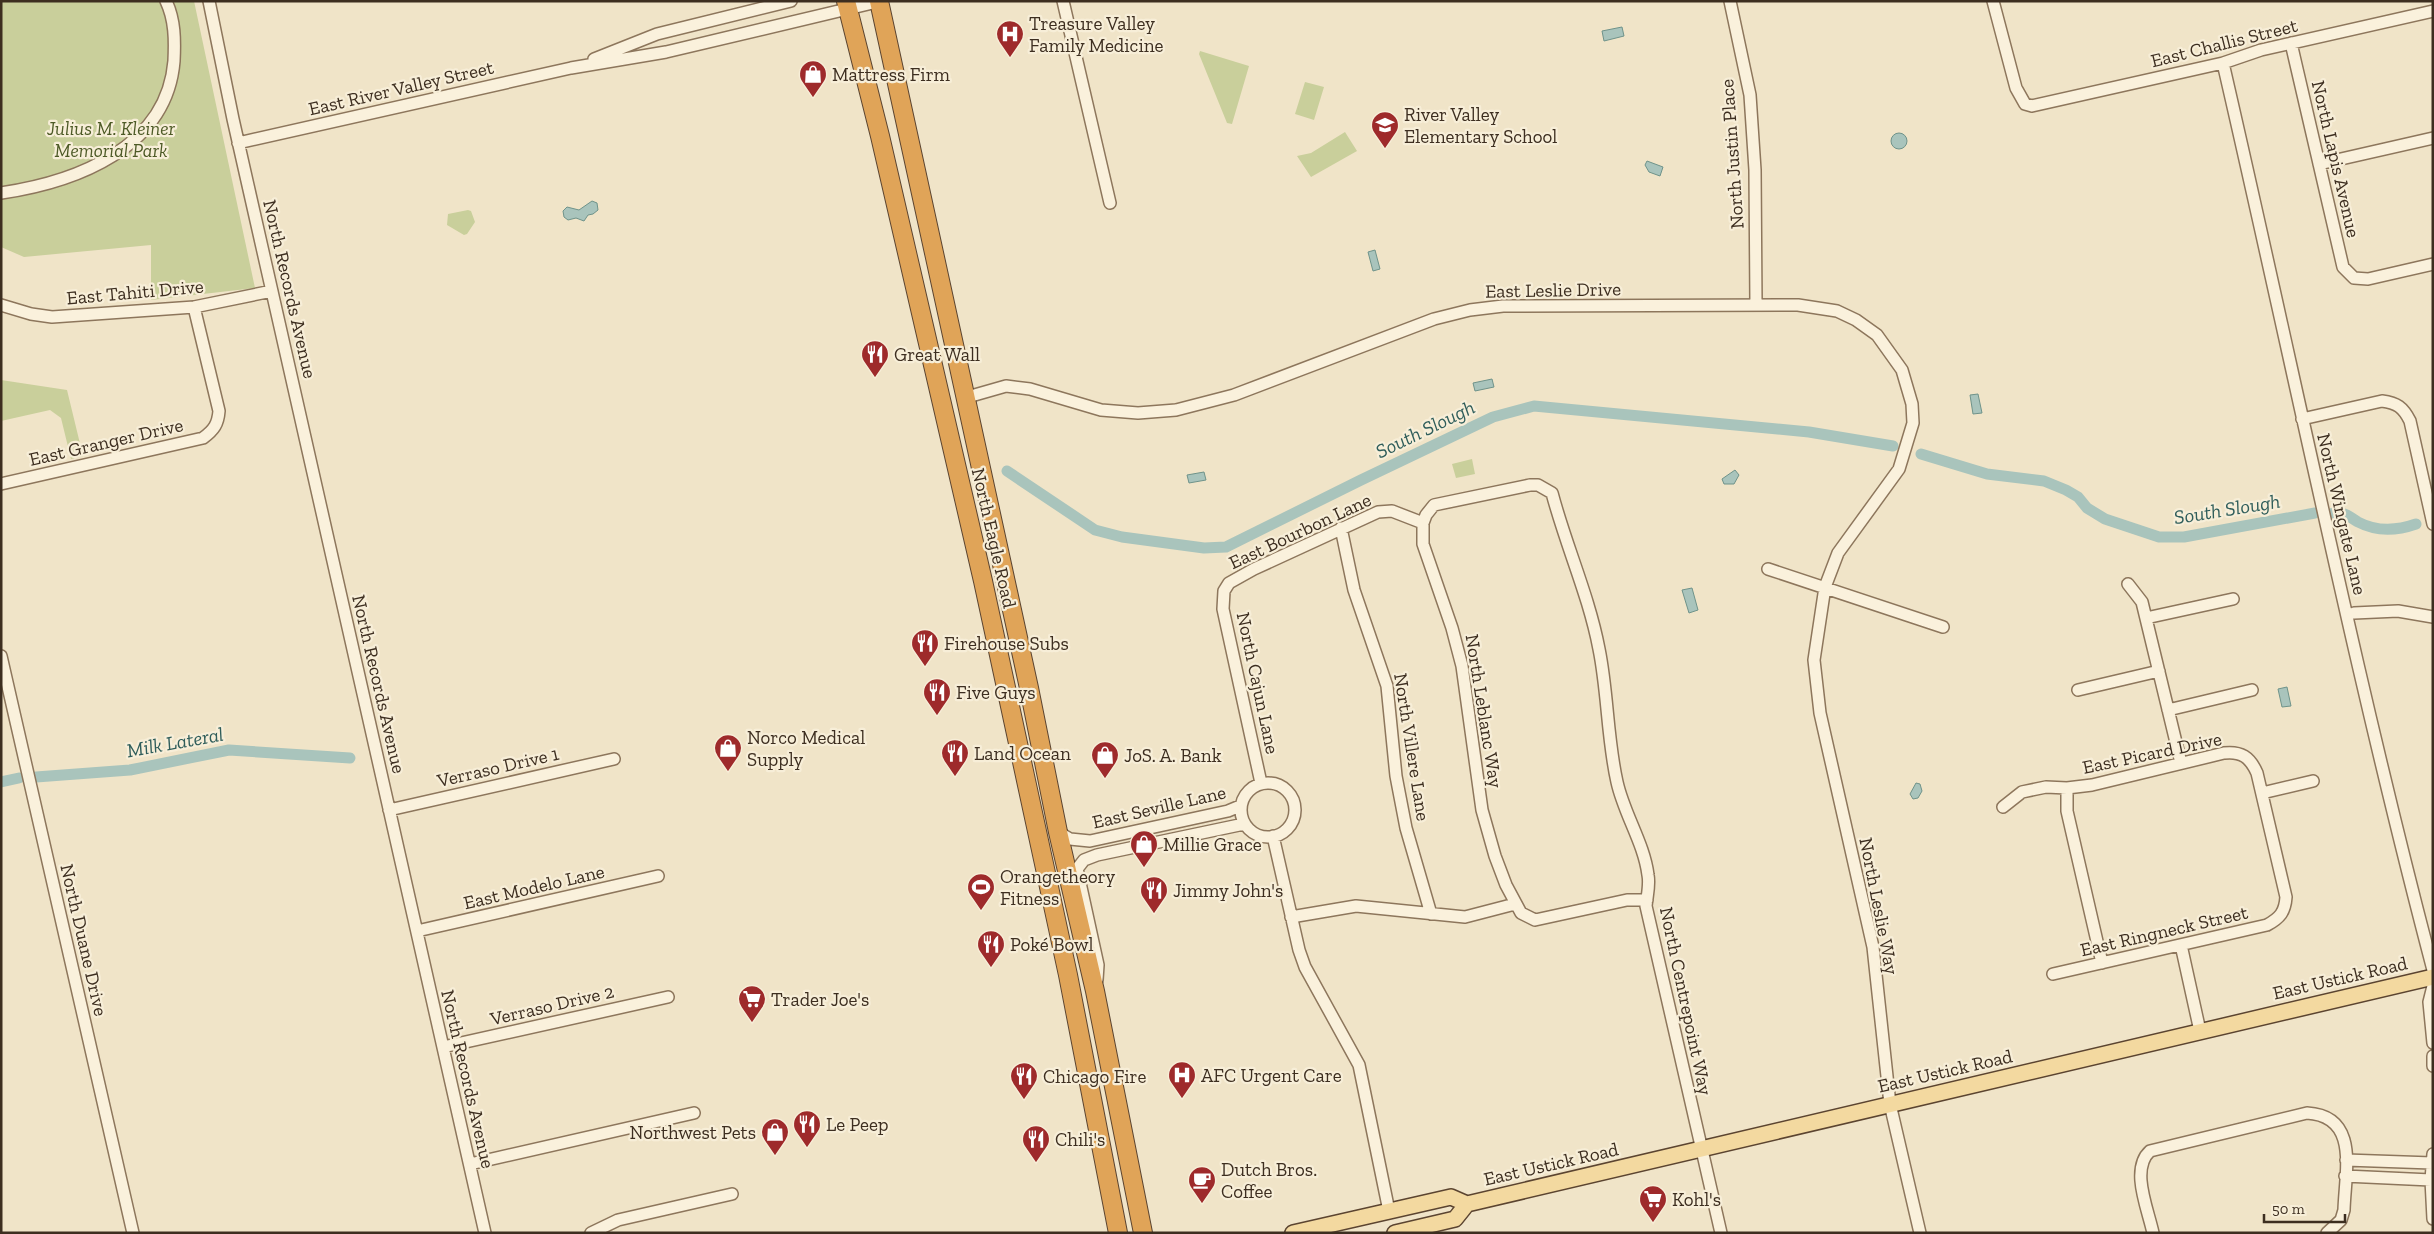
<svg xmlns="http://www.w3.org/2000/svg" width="2434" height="1234" font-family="'Zilla Slab',serif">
<rect width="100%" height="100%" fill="#f0e4c8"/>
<path fill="#c9cf9b" d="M 1,1 L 194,1 L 255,288 L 151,300 L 151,245 L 24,257 L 1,247 Z
M 1200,51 L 1249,66 L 1232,124 L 1227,123 L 1199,54 Z
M 1305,82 L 1324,87 L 1314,120 L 1295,114 Z
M 1345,132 L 1357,151 L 1311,177 L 1297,156 L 1311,153 Z
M 468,210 L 471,211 L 475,222 L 467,234 L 464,235 L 447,225 L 448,214 Z
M 1,380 L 67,390 L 83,456 L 71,459 L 61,418 L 50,410 L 1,421 Z
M 1472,459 L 1475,474 L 1456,478 L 1452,464 Z"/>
<path fill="#a9c4bc" stroke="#6f938a" d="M 1622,27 L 1624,36 L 1604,41 L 1602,31 Z
M1891 141a8 8 0 1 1 16 0a8 8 0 1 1-16 0Z
M 1647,161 L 1663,167 L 1660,176 L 1649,172 L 1645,165 Z
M 592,201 L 597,203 L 598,210 L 593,214 L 588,215 L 584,221 L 576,218 L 568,220 L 564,217 L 563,211 L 567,207 L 579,210 Z
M 1375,250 L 1380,269 L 1373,271 L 1368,252 Z
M 1492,379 L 1494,387 L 1475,391 L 1473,383 Z
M 1978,394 L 1982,413 L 1973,414 L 1970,395 Z
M 1735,470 L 1739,475 L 1734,484 L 1724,484 L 1722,479 Z
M 1204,472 L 1206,480 L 1189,483 L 1187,475 Z
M 1692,588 L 1698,610 L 1689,613 L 1682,590 Z
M 2287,687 L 2291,706 L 2282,707 L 2278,689 Z
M 1916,783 L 1920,784 L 1922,791 L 1918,798 L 1913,799 L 1910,794 Z"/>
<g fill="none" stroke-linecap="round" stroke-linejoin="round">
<path stroke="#a9c4bc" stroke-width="11" d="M 1921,454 L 1987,474 L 2044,481 L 2066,490 L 2078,497 L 2087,508 L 2105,519 L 2159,537 L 2184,537 L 2315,513
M 1007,471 L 1095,530 L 1122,537 L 1204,548 L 1226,547 L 1361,480 L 1493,417 L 1534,406 L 1809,432 L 1893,446
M 2333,513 C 2348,513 2346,515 2358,522 C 2377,532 2396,531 2416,524
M 36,777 L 130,770 L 229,750 L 350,758
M 1,782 L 19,778"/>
<g stroke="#8d765c" stroke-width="14">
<path id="minor" d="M 209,1 L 233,119 L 485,1233
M 1063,1 L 1110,203
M 1730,1 L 1750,95 L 1755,170 L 1756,305
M 1993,1 L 2016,88 L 2025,104 L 2032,106 L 2223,63 L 2261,50 L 2433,11
M 2291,43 L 2343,267 L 2354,278 L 2368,279 L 2433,264
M 594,59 L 657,34 L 791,1
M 2223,63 C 2293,366 2354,670 2433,970
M 238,143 L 571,68 L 666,52 L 881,1
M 2319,164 L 2433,138
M 1,193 C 76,182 167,148 174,61 C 175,40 175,20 166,1
M 1,305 L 31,314 L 52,317 L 194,307 L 272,291
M 964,398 L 1006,386 L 1030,389 L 1101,410 L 1138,413 L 1176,410 L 1234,395 L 1434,319 L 1470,310 L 1503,306 L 1798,305 L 1837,311 L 1856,320 L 1877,335 L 1902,370 L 1912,404 L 1913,423 L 1899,469 L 1838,553 L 1825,587 L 1814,660 L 1820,713 L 1873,947 L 1890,1104 L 1920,1233
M 2302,419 L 2382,401 C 2397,403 2403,407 2410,421 L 2433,524
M 1,484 L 203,438 C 214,430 218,424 219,411 L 194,307
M 1341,528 L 1354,590 L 1387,686 L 1396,776 L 1406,828 L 1431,914
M 1768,569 L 1943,627
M 2128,584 L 2142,602 L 2181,763
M 2354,613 L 2398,611 L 2433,617
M 2146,618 L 2233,599
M 1,656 L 133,1233
M 2078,690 L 2159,671
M 2168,710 L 2252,690
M1241 810a27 27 0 1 1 54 0a27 27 0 1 1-54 0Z
M 1261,783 L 1223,609 L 1224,591 L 1229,583 L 1254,569 L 1378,512 L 1392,511 L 1423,523
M 2067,788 L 2067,811 L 2102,963
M 2262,793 L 2313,781
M 2003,807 L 2022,792 L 2046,787 L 2067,788 L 2092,785 L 2224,753 C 2241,751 2250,757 2257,773 L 2286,897 C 2285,912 2280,918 2267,925 L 2053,974
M 389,810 L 614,759
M 1058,832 L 1070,839 L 1090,841 L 1228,811 L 1240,806
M 1273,836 L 1299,950 L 1305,967 L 1359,1065 L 1389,1211
M 1647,900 L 1627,900 L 1535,920 L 1521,913 L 1506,885 L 1495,856 L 1482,810 L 1462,666 L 1452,628 L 1423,544 L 1423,523 L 1426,515 L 1434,505 L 1530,485 L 1538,485 L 1552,493 C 1566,546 1589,596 1599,649 C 1608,693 1607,738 1617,782 C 1624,814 1644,843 1648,875 C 1650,885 1647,896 1646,906 L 1721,1233
M 1291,917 L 1356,906 L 1465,917 L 1515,904
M 417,931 L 658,876
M 2181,945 L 2200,1031
M 1097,980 L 1098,965 L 1077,869 L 1084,860 L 1097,855 L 1244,824
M 2433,986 L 2429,1002 L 2433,1043
M 443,1047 L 668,997
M 2433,1056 L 2433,1066
M 2433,1154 L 2431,1180 L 2433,1219
M 2346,1160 L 2432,1163
M 470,1164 L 694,1113
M 2345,1176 L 2431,1180
M 591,1233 L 618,1220 L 732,1194
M 2153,1233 C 2148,1209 2130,1169 2150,1151 L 2307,1113 C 2360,1116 2345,1172 2344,1210 L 2341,1220 L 2327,1233"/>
</g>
<g stroke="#5b4430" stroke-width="18">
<path id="major" d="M 1293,1233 L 1451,1197 L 1467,1204
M 1395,1233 L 1455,1219 L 1467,1204 L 2433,977"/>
</g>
<g stroke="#5b4430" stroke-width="20">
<path id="highway" d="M 846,1 L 880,136 L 983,581 L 1068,975 L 1118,1233
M 879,1 L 1029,688 L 1058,832 L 1095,991 L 1143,1233"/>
</g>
<use href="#minor" stroke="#faf1dc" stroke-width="11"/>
<use href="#major" stroke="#f3d9a0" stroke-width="15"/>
<use href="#highway" stroke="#e0a458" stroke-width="18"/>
</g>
<defs>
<g id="hospital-pin" transform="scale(1.4375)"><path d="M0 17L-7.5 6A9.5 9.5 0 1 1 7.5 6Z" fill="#9e2a2b" stroke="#f7eed8"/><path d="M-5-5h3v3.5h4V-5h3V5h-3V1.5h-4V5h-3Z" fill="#fff"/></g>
<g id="shop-pin" transform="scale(1.4375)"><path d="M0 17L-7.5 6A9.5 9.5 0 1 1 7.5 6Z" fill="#9e2a2b" stroke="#f7eed8"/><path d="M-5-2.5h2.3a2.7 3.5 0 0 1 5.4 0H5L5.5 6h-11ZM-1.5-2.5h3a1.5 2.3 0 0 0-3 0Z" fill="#fff"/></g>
<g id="school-pin" transform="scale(1.4375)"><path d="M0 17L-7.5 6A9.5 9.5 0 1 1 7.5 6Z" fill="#9e2a2b" stroke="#f7eed8"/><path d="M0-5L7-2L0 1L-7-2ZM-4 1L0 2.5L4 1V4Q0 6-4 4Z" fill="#fff"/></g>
<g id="restaurant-pin" transform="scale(1.4375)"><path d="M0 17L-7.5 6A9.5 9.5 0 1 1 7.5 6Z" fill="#9e2a2b" stroke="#f7eed8"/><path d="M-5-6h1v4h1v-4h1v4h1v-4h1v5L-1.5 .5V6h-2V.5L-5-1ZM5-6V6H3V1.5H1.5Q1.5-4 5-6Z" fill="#fff"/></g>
<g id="stadium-pin" transform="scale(1.4375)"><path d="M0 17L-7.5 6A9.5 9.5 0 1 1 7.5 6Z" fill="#9e2a2b" stroke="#f7eed8"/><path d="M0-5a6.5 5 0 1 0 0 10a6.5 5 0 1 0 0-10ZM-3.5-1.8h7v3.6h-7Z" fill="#fff"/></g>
<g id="supermarket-pin" transform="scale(1.4375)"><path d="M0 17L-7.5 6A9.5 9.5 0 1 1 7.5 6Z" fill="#9e2a2b" stroke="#f7eed8"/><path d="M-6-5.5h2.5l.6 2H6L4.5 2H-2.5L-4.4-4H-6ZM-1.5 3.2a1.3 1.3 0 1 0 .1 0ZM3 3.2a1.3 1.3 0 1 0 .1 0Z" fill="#fff"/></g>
<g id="cafe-pin" transform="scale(1.4375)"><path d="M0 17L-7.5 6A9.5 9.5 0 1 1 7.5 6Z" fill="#9e2a2b" stroke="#f7eed8"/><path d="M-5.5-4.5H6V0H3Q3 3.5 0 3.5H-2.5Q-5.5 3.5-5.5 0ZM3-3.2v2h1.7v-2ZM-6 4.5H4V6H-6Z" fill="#fff"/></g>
</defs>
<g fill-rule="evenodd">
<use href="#hospital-pin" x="1010" y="34"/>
<use href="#shop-pin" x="813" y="74"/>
<use href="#school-pin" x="1385" y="125"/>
<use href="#restaurant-pin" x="875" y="354"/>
<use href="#restaurant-pin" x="925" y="643"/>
<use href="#restaurant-pin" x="937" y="692"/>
<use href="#shop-pin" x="728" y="748"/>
<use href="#restaurant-pin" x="955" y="753"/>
<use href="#shop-pin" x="1105" y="755"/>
<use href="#shop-pin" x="1144" y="844"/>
<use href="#stadium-pin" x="981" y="887"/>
<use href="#restaurant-pin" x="1154" y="890"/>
<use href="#restaurant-pin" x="991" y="944"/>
<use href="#supermarket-pin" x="752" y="999"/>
<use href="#hospital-pin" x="1182" y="1075"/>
<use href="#restaurant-pin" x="1024" y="1076"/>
<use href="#restaurant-pin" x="807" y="1124"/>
<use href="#shop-pin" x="775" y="1132"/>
<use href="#restaurant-pin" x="1036" y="1139"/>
<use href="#cafe-pin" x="1202" y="1180"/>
<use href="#supermarket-pin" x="1653" y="1199"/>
</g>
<g text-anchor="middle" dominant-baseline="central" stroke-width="4.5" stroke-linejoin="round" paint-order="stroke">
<g font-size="19" fill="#3d2e20" stroke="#f7eed8" text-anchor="start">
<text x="1029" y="23">Treasure Valley<tspan x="1029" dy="22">Family Medicine</tspan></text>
<text x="832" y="74">Mattress Firm</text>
<text x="1404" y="114">River Valley<tspan x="1404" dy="22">Elementary School</tspan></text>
<text x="894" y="354">Great Wall</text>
<text x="944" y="643">Firehouse Subs</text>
<text x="956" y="692">Five Guys</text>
<text x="747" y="737">Norco Medical<tspan x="747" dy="22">Supply</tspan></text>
<text x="974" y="753">Land Ocean</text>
<text x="1124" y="755">JoS. A. Bank</text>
<text x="1163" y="844">Millie Grace</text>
<text x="1000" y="876">Orangetheory<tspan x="1000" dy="22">Fitness</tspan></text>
<text x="1173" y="890">Jimmy John's</text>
<text x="1010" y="944">Poké Bowl</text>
<text x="771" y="999">Trader Joe's</text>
<text x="1201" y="1075">AFC Urgent Care</text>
<text x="1043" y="1076">Chicago Fire</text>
<text x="826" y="1124">Le Peep</text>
<text x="756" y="1132" text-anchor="end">Northwest Pets</text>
<text x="1055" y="1139">Chili's</text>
<text x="1221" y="1169">Dutch Bros.<tspan x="1221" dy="22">Coffee</tspan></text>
<text x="1672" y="1199">Kohl's</text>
</g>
<g font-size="19" fill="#3d2e20" stroke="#f7eed8">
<text transform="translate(2224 43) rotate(-14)">East Challis Street</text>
<text transform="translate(401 88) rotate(-13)">East River Valley Street</text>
<text transform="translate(1732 154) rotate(-94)">North Justin Place</text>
<text transform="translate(2336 159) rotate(77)">North Lapis Avenue</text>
<text transform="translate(290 289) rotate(77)">North Records Avenue</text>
<text transform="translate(1553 290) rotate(-1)">East Leslie Drive</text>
<text transform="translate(135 292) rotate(-5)">East Tahiti Drive</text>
<text transform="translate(106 442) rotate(-13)">East Granger Drive</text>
<text transform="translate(2342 514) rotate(77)">North Wingate Lane</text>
<text transform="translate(1300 531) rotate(-25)">East Bourbon Lane</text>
<text transform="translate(994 538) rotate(77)">North Eagle Road</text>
<text transform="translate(1258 683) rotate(78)">North Cajun Lane</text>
<text transform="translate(379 684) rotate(77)">North Records Avenue</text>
<text transform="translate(1484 711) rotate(81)">North Leblanc Way</text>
<text transform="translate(1412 747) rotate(81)">North Villere Lane</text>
<text transform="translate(2152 753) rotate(-12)">East Picard Drive</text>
<text transform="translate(498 767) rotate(-13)">Verraso Drive 1</text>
<text transform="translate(1159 807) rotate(-13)">East Seville Lane</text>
<text transform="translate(534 887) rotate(-13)">East Modelo Lane</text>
<text transform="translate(1879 906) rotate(79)">North Leslie Way</text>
<text transform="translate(2164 931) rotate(-13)">East Ringneck Street</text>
<text transform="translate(84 940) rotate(77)">North Duane Drive</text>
<text transform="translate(2340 978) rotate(-13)">East Ustick Road</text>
<text transform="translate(1686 1001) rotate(78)">North Centrepoint Way</text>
<text transform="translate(552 1005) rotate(-13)">Verraso Drive 2</text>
<text transform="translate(1945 1071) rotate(-13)">East Ustick Road</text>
<text transform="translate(468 1079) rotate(77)">North Records Avenue</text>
<text transform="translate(1551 1164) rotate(-13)">East Ustick Road</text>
</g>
<g font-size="19" font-style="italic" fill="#4d5a26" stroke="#f7eed8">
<text x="111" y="128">Julius M. Kleiner<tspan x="111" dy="22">Memorial Park</tspan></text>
</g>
<g font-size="20" font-style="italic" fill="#2f5d5a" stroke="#f7eed8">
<text transform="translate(1425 429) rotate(-26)">South Slough</text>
<text transform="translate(2227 509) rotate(-9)">South Slough</text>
<text transform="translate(175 742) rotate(-10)">Milk Lateral</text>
</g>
</g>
<rect width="2434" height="1234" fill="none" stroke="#3d2e20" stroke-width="5"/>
<path d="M2264 1214v8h81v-8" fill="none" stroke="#3d2e20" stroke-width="2.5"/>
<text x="2272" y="1214" font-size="15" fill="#3d2e20" stroke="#f7eed8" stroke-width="4" paint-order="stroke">50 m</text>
</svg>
